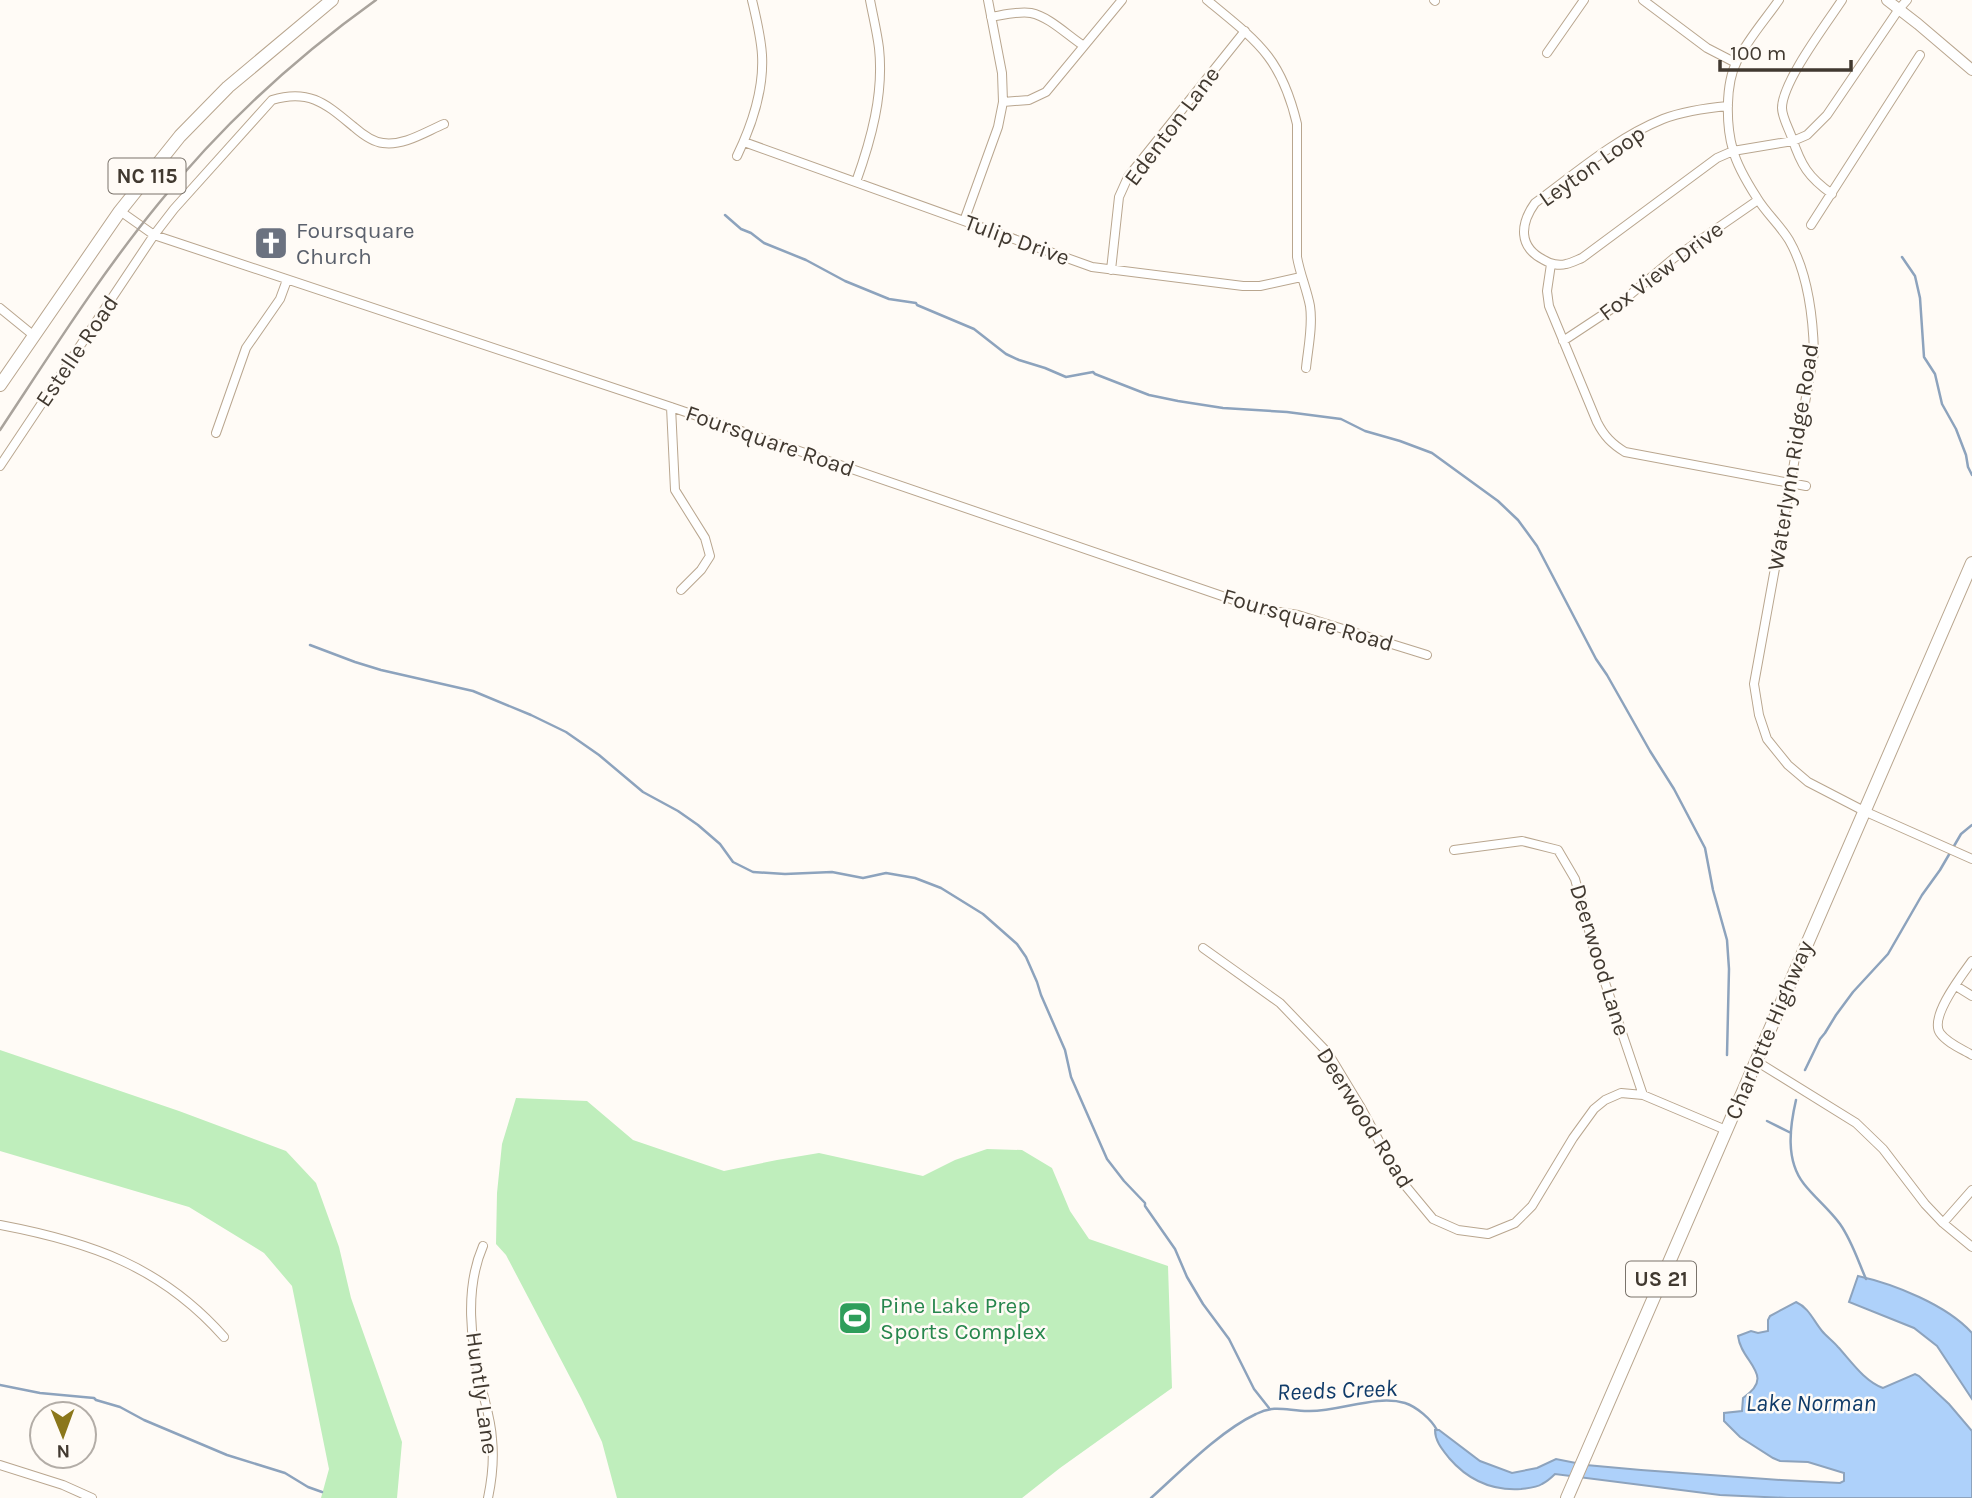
<svg xmlns="http://www.w3.org/2000/svg" width="1972" height="1498" font-family="Karla,sans-serif">
<rect width="100%" height="100%" fill="#fffbf6"/>
<path fill="#bfeebc" d="M 0,1050 L 179,1111 L 286,1151 L 316,1183 L 339,1247 L 351,1298 L 402,1442 L 397,1498 L 321,1498 L 329,1469 L 292,1286 L 264,1253 L 189,1207 L 0,1151 Z
M 516,1098 L 587,1101 L 633,1140 L 724,1171 L 777,1160 L 819,1153 L 923,1176 L 955,1160 L 987,1149 L 1022,1150 L 1052,1168 L 1070,1211 L 1089,1239 L 1168,1266 L 1172,1388 L 1060,1468 L 1022,1498 L 617,1498 L 602,1442 L 581,1398 L 506,1255 L 496,1244 L 497,1193 L 502,1144 Z"/>
<path fill="#aed1fa" stroke="#8da3bd" stroke-width="2" d="M 1858,1276 C 1894,1284 1947,1305 1972,1333 L 1972,1399 L 1937,1346 L 1914,1328 L 1849,1302 Z
M 1796,1302 C 1809,1308 1813,1320 1822,1331 C 1827,1337 1833,1341 1838,1347 C 1851,1361 1864,1381 1883,1388 L 1915,1374 L 1919,1376 L 1949,1404 L 1972,1431 L 1972,1498 L 1787,1498 L 1720,1495 L 1555,1474 C 1551,1478 1546,1482 1542,1484 C 1536,1488 1528,1488 1521,1489 C 1492,1491 1468,1480 1449,1458 C 1442,1449 1435,1441 1435,1430 L 1439,1430 L 1480,1461 L 1512,1473 L 1537,1468 L 1556,1459 L 1586,1465 L 1641,1470 L 1781,1480 L 1840,1483 L 1844,1481 L 1844,1473 L 1808,1462 L 1780,1461 L 1773,1458 L 1740,1437 L 1724,1421 L 1724,1413 L 1742,1411 L 1743,1398 C 1777,1375 1741,1363 1738,1336 L 1751,1331 L 1758,1333 L 1768,1331 L 1768,1320 L 1770,1316 Z"/>
<g fill="none" stroke-linecap="round" stroke-linejoin="round">
<path stroke="#8da3bd" stroke-width="2.5" d="M 725,215 L 741,229 L 751,233 L 764,243 L 806,260 L 845,281 L 889,299 L 916,303 L 917,305 L 974,329 L 1006,354 L 1019,360 L 1045,368 L 1066,377 L 1093,372 L 1095,374 L 1149,395 L 1178,401 L 1223,408 L 1287,412 L 1341,419 L 1365,431 L 1400,441 L 1432,453 L 1498,501 L 1518,520 L 1537,546 L 1596,659 L 1607,675 L 1650,751 L 1674,789 L 1705,848 L 1713,890 L 1727,940 L 1729,969 L 1727,1055
M 1902,257 L 1915,276 L 1920,298 L 1924,357 L 1935,374 L 1942,404 L 1956,429 L 1966,455 L 1968,467 L 1972,475
M 310,645 L 355,662 L 381,670 L 473,691 L 531,715 L 566,732 L 599,755 L 643,792 L 678,811 L 698,825 L 720,844 L 733,862 L 753,872 L 785,874 L 832,872 L 863,878 L 886,873 L 915,878 L 941,888 L 983,914 L 1017,944 L 1026,957 L 1037,982 L 1041,995 L 1065,1050 L 1071,1077 L 1107,1159 L 1124,1181 L 1145,1203 L 1145,1206 L 1175,1249 L 1187,1277 L 1203,1304 L 1229,1339 L 1254,1389 L 1269,1408
M 1805,1070 L 1820,1039 L 1825,1033 L 1836,1015 L 1853,992 L 1888,954 L 1922,895 L 1940,870 L 1961,834 L 1972,825
M 1796,1100 C 1790,1126 1785,1160 1804,1184 C 1815,1198 1829,1209 1840,1224 C 1852,1241 1858,1261 1866,1279
M 1767,1121 L 1791,1133
M 0,1385 L 40,1393 L 94,1398 L 96,1400 L 120,1407 L 144,1420 L 227,1455 L 285,1473 L 308,1487 L 322,1492
M 1151,1498 C 1181,1471 1220,1431 1256,1414 C 1275,1404 1288,1411 1308,1411 C 1339,1412 1376,1394 1405,1403 C 1417,1407 1431,1419 1437,1430"/>
<g stroke="#b9a68f" stroke-width="10">
<path id="street" d="M 1207,0 C 1258,42 1281,57 1297,124 L 1297,257 C 1300,274 1307,290 1310,306 C 1313,326 1308,348 1306,368
M 1434,0 L 1435,1
M 1643,0 L 1707,48 L 1736,63
M 1779,0 C 1765,20 1748,39 1737,61 C 1725,84 1726,126 1733,150 C 1737,166 1748,184 1757,198 C 1766,213 1780,225 1789,240 C 1808,273 1813,316 1814,353 L 1754,684 L 1759,715 L 1767,739 L 1788,765 L 1808,782 L 1864,811 L 1972,859
M 991,17 C 1003,15 1018,11 1031,13 C 1050,17 1068,36 1084,46
M 1547,53 L 1584,0
M 1003,102 L 1029,100 L 1046,92 L 1122,0
M 1728,106 C 1706,108 1684,111 1663,119 C 1616,138 1576,173 1535,203 C 1520,224 1518,247 1544,260 C 1550,264 1559,266 1566,264 C 1571,263 1577,260 1582,258 L 1717,158 L 1733,151 L 1793,141 L 1807,135 L 1827,115 L 1899,9 L 1907,0
M 744,142 L 1092,267 L 1243,286 L 1260,286 L 1301,277
M 737,156 C 752,125 764,90 762,55 C 761,37 756,17 752,0
M 856,182 C 871,140 884,94 879,48 C 877,32 873,16 870,0
M 1832,194 C 1808,177 1801,165 1792,138 C 1789,129 1782,117 1782,108 C 1782,82 1827,23 1842,0
M 120,211 L 154,235 L 671,407 L 1260,609 L 1298,615 L 1427,655
M 964,221 L 998,127 L 1003,102 L 1002,73 L 988,0
M 1811,225 L 1920,55
M 1551,264 L 1547,291 L 1549,306 L 1597,422 C 1604,436 1612,444 1625,452 L 1806,486
M 1111,270 L 1119,197 L 1128,177 L 1245,31
M 0,308 L 33,335
M 1563,341 L 1619,304 L 1674,258 L 1758,200
M 671,407 L 675,490 L 705,538 L 710,556 L 701,570 L 681,590
M 216,433 L 246,348 L 280,299 L 287,280
M 0,466 L 154,235 L 174,209 L 272,100 C 310,88 327,105 354,127 C 362,134 373,142 383,143 C 404,146 425,132 444,124
M 1454,850 L 1522,841 L 1558,850 L 1575,879 L 1596,956 L 1643,1095
M 1203,948 L 1280,1003 L 1328,1053 L 1360,1106 L 1399,1178 L 1433,1219 L 1458,1230 L 1488,1234 L 1515,1223 L 1532,1206 L 1573,1138 L 1594,1109 L 1605,1100 L 1621,1093 L 1643,1095 L 1726,1130
M 1972,961 C 1962,975 1929,1017 1940,1033 C 1947,1043 1962,1049 1972,1055
M 1956,986 L 1972,996
M 1756,1061 L 1856,1123 L 1883,1149 L 1925,1204 L 1943,1223 L 1972,1247
M 1943,1223 L 1972,1190
M 0,1225 C 90,1242 161,1266 224,1337
M 483,1246 C 464,1290 471,1341 481,1385 C 485,1403 491,1420 492,1439 C 494,1458 492,1479 488,1498
M 0,1465 L 63,1485 L 92,1498"/>
</g>
<g stroke="#b9a68f" stroke-width="12">
<path id="secondary" d="M 1887,0 L 1918,24 L 1972,70"/>
</g>
<g stroke="#b9a68f" stroke-width="14">
<path id="primary" d="M 0,385 L 120,211 L 180,136 L 228,87 L 332,0
M 1567,1498 L 1972,563"/>
</g>
<use href="#street" stroke="#fff" stroke-width="8"/>
<use href="#secondary" stroke="#fff" stroke-width="10"/>
<use href="#primary" stroke="#fff" stroke-width="12"/>
<path stroke="#a9a39c" stroke-width="2.5" d="M 0,430 C 51,353 100,275 159,203 C 221,126 295,58 376,0"/>
</g>
<defs>
<g id="church-square" transform="scale(1.75)"><rect x="-9" y="-9" width="18" height="18" rx="4" fill="#6b7280" stroke="#fffbf6"/><path d="M-1.2-6h2.4v3.5h3.3v2.4h-3.3V6h-2.4V-.1h-3.3v-2.4h3.3Z" fill="#fff"/></g>
<g id="stadium-square" transform="scale(1.75)"><rect x="-9" y="-9" width="18" height="18" rx="4" fill="#2e9e5b" stroke="#fffbf6"/><path d="M0-5a6.5 5 0 1 0 0 10a6.5 5 0 1 0 0-10ZM-3.5-1.8h7v3.6h-7Z" fill="#fff"/></g>
</defs>
<g fill-rule="evenodd">
<use href="#church-square" x="271" y="243"/>
<use href="#stadium-square" x="855" y="1318"/>
</g>
<g text-anchor="middle" dominant-baseline="central" stroke-width="5" stroke-linejoin="round" paint-order="stroke">
<g fill="#fffbf6" stroke="#7a736b" stroke-width="2">
<rect x="108.5" y="158.5" width="77" height="35" rx="5"/>
<rect x="1626" y="1261.5" width="70" height="35" rx="5"/>
</g>
<g font-size="21" font-weight="bold" fill="#413930">
<text x="147" y="176">NC 115</text>
<text x="1661" y="1279">US 21</text>
</g>
<g font-size="23" fill="#413930" stroke="#fffbf6">
<text transform="translate(1172 126) rotate(-53)">Edenton Lane</text>
<text transform="translate(1592 166) rotate(-35)">Leyton Loop</text>
<text transform="translate(1017 240) rotate(20)">Tulip Drive</text>
<text transform="translate(1661 271) rotate(-37)">Fox View Drive</text>
<text transform="translate(77 351) rotate(-56)">Estelle Road</text>
<text transform="translate(770 441) rotate(19)">Foursquare Road</text>
<text transform="translate(1793 457) rotate(-81)">Waterlynn Ridge Road</text>
<text transform="translate(1308 620) rotate(16)">Foursquare Road</text>
<text transform="translate(1600 960) rotate(73)">Deerwood Lane</text>
<text transform="translate(1769 1030) rotate(-67)">Charlotte Highway</text>
<text transform="translate(1365 1118) rotate(58)">Deerwood Road</text>
<text transform="translate(482 1393) rotate(82)">Huntly Lane</text>
</g>
<g font-size="23" fill="#5b616d" stroke="#fffbf6" text-anchor="start">
<text x="296" y="230">Foursquare<tspan x="296" dy="26">Church</tspan></text>
</g>
<g font-size="23" fill="#27864d" stroke="#fffbf6" text-anchor="start">
<text x="880" y="1305">Pine Lake Prep<tspan x="880" dy="26">Sports Complex</tspan></text>
</g>
<g font-size="24" font-style="italic" fill="#103b69" stroke="#fffbf6">
<text transform="translate(1337 1390) rotate(-2)">Reeds Creek</text>
<text x="1811" y="1403">Lake Norman</text>
</g>
</g>
<g transform="translate(63 1435) rotate(179)"><circle r="33" fill="#fffbf6" stroke="#b3ada7" stroke-width="2"/>
<path d="M0-5L12 26L0 18L-12 26Z" fill="#8b771b"/>
<text y="-10" font-size="19" font-weight="bold" text-anchor="middle" fill="#413930">N</text>
</g>
<path d="M1720 60v10h131v-10" fill="none" stroke="#413930" stroke-width="3.5"/>
<text x="1730" y="60" font-size="21" fill="#413930" stroke="#fffbf6" stroke-width="5" paint-order="stroke">100 m</text>
</svg>
